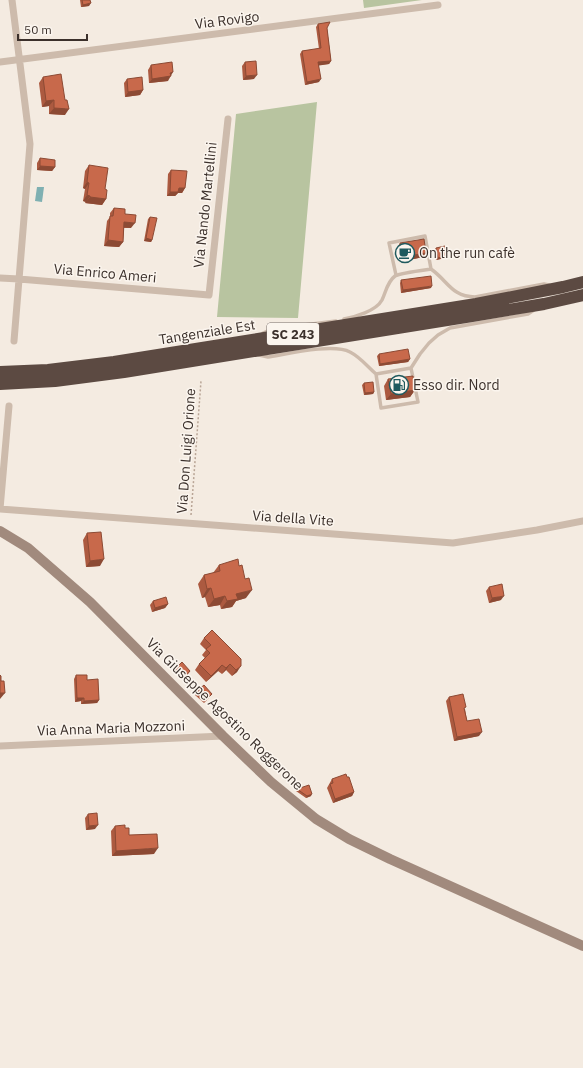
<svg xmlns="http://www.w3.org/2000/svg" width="583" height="1068" font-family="'IBM Plex Sans',sans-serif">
<rect width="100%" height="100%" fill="#f4ebe1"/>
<path fill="#b8c4a0" d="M 363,0 L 422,0 L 364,8 Z
M 317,102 L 298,318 L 217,317 L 236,114 Z"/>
<path fill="#7fb0b2" d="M 37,187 L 44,187 L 42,202 L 35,201 Z"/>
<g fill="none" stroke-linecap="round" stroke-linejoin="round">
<path stroke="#b9a596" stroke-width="1.5" stroke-dasharray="2 2" stroke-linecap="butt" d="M 191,515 L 201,381"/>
<path stroke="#cdbbac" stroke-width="3.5" d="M 396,275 L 389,243 L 425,236 L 431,269
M 344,319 C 355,317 376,311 382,300 C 386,292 387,282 395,276 C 400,273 424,270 431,269 C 448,281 452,297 475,297 L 544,284 L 549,285
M 263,333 L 272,329 L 336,321
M 259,355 L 268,357 C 287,354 333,343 350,352 C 360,357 367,366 376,374 L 411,368 L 420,354 L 429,343 L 438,335 L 450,328 L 528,314 L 534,310
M 376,374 L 381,408 L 418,402 L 411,368"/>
<path stroke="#cdbbac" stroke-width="7" d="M 12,0 L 30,144 L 14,341
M 0,62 L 438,5
M 0,278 L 19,279 L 209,295 L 228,119
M 0,509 L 453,543 L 537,530 L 583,521
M 0,509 L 9,406
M 0,746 L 223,736"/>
<path stroke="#a18a7d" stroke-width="10" d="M 0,531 L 28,548 L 90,602 L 223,736 L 271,782 L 316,819 L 349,839 L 390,859 L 583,946"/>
<path stroke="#5c4a42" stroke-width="12" d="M 0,372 L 48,370 L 114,362 L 476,304 L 563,287 L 583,282
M 0,384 L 55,381 L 124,372 L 472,316 L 544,304 L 583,295"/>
</g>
<path fill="#ac5a40" d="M 80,0 L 90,0 L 89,6 L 81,7 Z
M 318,24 L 327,28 L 331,61 L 329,64 L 319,65 L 319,82 L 305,85 L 300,54 L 302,51 L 319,49 L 316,27 Z
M 245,62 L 254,79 L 243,80 L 242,66 Z
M 151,65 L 168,81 L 149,83 L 148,70 Z
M 43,77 L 65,100 L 65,115 L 49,114 L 49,106 L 42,107 L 39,83 Z
M 127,79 L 143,90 L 140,95 L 125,97 L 124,83 Z
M 40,158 L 55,167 L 52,171 L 37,170 L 37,163 Z
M 89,165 L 105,189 L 106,199 L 102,205 L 85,203 L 86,202 L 83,201 L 85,189 L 83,188 L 85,171 Z
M 171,170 L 185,188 L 182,193 L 178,193 L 175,196 L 167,196 L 168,174 Z
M 114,208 L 125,214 L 131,228 L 124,228 L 123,242 L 119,247 L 104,246 L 107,221 L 110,217 L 110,213 Z
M 150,217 L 152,240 L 151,242 L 144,241 L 148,219 Z
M 400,243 L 423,257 L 400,262 L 397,248 Z
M 436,248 L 445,258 L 436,260 L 434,250 Z
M 401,280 L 431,288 L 401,293 L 400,283 Z
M 379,354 L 410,359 L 408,362 L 379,366 L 377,356 Z
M 388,379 L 415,390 L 410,397 L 386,400 L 384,386 Z
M 364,383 L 374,392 L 373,394 L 364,395 L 362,385 Z
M 87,533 L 100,566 L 86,567 L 83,540 Z
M 219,565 L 239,566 L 246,598 L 236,601 L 232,607 L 221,609 L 220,605 L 208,607 L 205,597 L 202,598 L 198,584 L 204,575 L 213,573 Z
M 489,587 L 501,600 L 489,603 L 486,591 Z
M 153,601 L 168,604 L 165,608 L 152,612 L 150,605 Z
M 204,638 L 241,659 L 237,672 L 232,676 L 226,670 L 222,674 L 218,671 L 206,682 L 195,670 L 199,664 L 205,658 L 202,655 L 206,650 L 200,644 Z
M 176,668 L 190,671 L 183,679 L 174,670 Z
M 76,675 L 87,680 L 99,700 L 97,703 L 81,704 L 81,701 L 75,702 L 74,679 Z
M 198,690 L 209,698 L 204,703 L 195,695 Z
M 449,697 L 465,709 L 467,721 L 479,736 L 454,741 L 446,701 Z
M 332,779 L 354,792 L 352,796 L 333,803 L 327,788 Z
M 297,789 L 311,796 L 306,798 L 296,791 Z
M 88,814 L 95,829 L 86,830 L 85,818 Z
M 115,826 L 125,828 L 129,835 L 154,854 L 112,856 L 111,831 Z"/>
<path fill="#8c4a34" d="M 91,3 L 89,6 L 81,7 L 83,5 Z
M 331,61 L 329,64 L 316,66 L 318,62 Z
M 173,72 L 168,81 L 149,83 L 152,79 Z
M 257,75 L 254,79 L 243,80 L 246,76 Z
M 321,79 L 319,82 L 305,85 L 307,82 Z
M 143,90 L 140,95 L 125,97 L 128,92 Z
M 54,100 L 49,106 L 42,107 L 46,101 Z
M 54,108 L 69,109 L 65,115 L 49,114 Z
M 40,166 L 55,167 L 52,171 L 37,170 Z
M 87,182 L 89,183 L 85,189 L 83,188 Z
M 179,188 L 185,188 L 182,193 L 178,193 L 175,196 L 167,196 L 170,192 Z
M 87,195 L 90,196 L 86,202 L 83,201 Z
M 90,197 L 106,199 L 102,205 L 85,203 Z
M 124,222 L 135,223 L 131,228 L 120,227 Z
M 146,238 L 152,240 L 151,242 L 144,241 Z
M 108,240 L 123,242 L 119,247 L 104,246 Z
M 426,253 L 423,257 L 400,262 L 403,257 Z
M 447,256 L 445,258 L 436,260 L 438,258 Z
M 432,286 L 431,288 L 401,293 L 403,290 Z
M 410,359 L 408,362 L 379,366 L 380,364 Z
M 415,390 L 410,397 L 386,400 L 391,394 Z
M 374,392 L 373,394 L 364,395 L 365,393 Z
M 104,559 L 100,566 L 86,567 L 90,561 Z
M 211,588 L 205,597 L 202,598 L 207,589 Z
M 252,590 L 246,598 L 236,601 L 232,607 L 221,609 L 227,601 L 236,594 Z
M 225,596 L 220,605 L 208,607 L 214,599 Z
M 504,596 L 501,600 L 489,603 L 492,598 Z
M 168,604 L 165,608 L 152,612 L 155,608 Z
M 230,664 L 226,670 L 222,674 L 226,668 Z
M 222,665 L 218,671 L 206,682 L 211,676 Z
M 241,666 L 237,672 L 232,676 L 236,670 Z
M 0,693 L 5,693 L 0,699 Z
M 77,698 L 84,698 L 81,701 L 75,702 Z
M 99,700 L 97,703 L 81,704 L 84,701 Z
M 482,732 L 479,736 L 454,741 L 457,737 Z
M 354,792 L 352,796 L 333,803 L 335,799 Z
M 312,794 L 311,796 L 306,798 L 307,796 Z
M 98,825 L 95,829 L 86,830 L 89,826 Z
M 158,848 L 154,854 L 112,856 L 116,851 Z"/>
<path fill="#c8694b" stroke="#8c4a34" d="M 82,0 L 90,0 L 91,3 L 83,5 Z
M 330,22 L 327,28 L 331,61 L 318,62 L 321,79 L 307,82 L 302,51 L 321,48 L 318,24 Z
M 256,61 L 257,75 L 246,76 L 245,62 Z
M 172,62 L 173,72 L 170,73 L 171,76 L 152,79 L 151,65 Z
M 61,74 L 65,100 L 67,100 L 69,109 L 54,108 L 54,100 L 46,101 L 43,77 Z
M 142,77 L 143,90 L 128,92 L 127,79 Z
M 40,158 L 55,160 L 55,167 L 40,166 Z
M 89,165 L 108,168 L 105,189 L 107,190 L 106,199 L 90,197 L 90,196 L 87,195 L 89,183 L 87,182 Z
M 171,170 L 187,171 L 185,188 L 179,188 L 178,192 L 170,192 Z
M 114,208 L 125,209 L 125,214 L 136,215 L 135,223 L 124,222 L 123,242 L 108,240 L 110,216 L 113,216 Z
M 150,217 L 157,218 L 152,240 L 146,238 Z
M 424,239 L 426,253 L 403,257 L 400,243 Z
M 445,246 L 447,256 L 438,258 L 436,248 Z
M 431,276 L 432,286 L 403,290 L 401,280 Z
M 408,349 L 410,359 L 380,364 L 379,354 Z
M 413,376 L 415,390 L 391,394 L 388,379 Z
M 373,382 L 374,392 L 365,393 L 364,383 Z
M 101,532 L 104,559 L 90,561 L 87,533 Z
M 238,559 L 239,566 L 242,565 L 245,579 L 249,578 L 252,590 L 236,594 L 238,599 L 227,601 L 225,596 L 214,599 L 211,588 L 207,589 L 204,575 L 220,571 L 219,565 Z
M 502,584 L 504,596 L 492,598 L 489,587 Z
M 166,597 L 168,604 L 155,608 L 153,601 Z
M 212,630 L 241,659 L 241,666 L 236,670 L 230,664 L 226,668 L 222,665 L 211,676 L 199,664 L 210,653 L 206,649 L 211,645 L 204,638 Z
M 182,662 L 190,671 L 185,677 L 176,668 Z
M 0,675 L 1,676 L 1,681 L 4,681 L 5,693 L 0,693 Z
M 76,675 L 87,675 L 87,680 L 98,679 L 99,700 L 84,701 L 84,698 L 77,698 Z
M 204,685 L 212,694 L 207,699 L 198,690 Z
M 463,694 L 466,707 L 464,708 L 467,721 L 479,719 L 482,732 L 457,737 L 449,697 Z
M 346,774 L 347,777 L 349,777 L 354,792 L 335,799 L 330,784 L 333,783 L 332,779 Z
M 309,785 L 312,794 L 307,796 L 297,789 Z
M 97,813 L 98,825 L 89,826 L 88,814 Z
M 125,825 L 125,828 L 129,828 L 129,835 L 157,834 L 158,848 L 116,851 L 115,826 Z"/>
<defs>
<g id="cafe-ring" transform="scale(1)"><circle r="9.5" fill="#fbf5ee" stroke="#1f5a5e" stroke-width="1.5"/><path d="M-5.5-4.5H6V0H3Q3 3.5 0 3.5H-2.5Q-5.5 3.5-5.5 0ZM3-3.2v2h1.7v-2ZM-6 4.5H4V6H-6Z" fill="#1f5a5e"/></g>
<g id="fuel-ring" transform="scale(1)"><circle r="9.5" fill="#fbf5ee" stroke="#1f5a5e" stroke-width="1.5"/><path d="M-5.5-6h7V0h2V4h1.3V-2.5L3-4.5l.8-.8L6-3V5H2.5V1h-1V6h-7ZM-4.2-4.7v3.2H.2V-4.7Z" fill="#1f5a5e"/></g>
</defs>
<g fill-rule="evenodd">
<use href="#cafe-ring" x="405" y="253"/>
<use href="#fuel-ring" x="399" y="385"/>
</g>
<g text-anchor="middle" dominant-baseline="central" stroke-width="3" stroke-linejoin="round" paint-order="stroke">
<rect fill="#fbf5ee" stroke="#756b66" stroke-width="1" x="267" y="323" width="52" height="22" rx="3"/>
<g font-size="13" font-weight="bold" fill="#3b302b">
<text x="293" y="334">SC 243</text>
</g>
<g font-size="14" fill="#3b302b" stroke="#fbf5ee">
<text transform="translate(227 20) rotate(-7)">Via Rovigo</text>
<text transform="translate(205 205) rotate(-84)">Via Nando Martellini</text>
<text transform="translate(105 273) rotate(5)">Via Enrico Ameri</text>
<text transform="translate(207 332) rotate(-9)">Tangenziale Est</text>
<text transform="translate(186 451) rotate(-86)">Via Don Luigi Orione</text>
<text transform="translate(293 518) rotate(4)">Via della Vite</text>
<text transform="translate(225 714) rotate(44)">Via Giuseppe Agostino Roggerone</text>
<text transform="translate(111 728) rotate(-2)">Via Anna Maria Mozzoni</text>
</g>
<g font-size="14" fill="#3b302b" stroke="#fbf5ee" text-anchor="start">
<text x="419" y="253">On the run cafè</text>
<text x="413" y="385">Esso dir. Nord</text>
</g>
</g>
<path d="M18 34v6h69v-6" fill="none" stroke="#3b302b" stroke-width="2"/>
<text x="24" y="34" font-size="12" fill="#3b302b" stroke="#fbf5ee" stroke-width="3" paint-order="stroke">50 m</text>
</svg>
